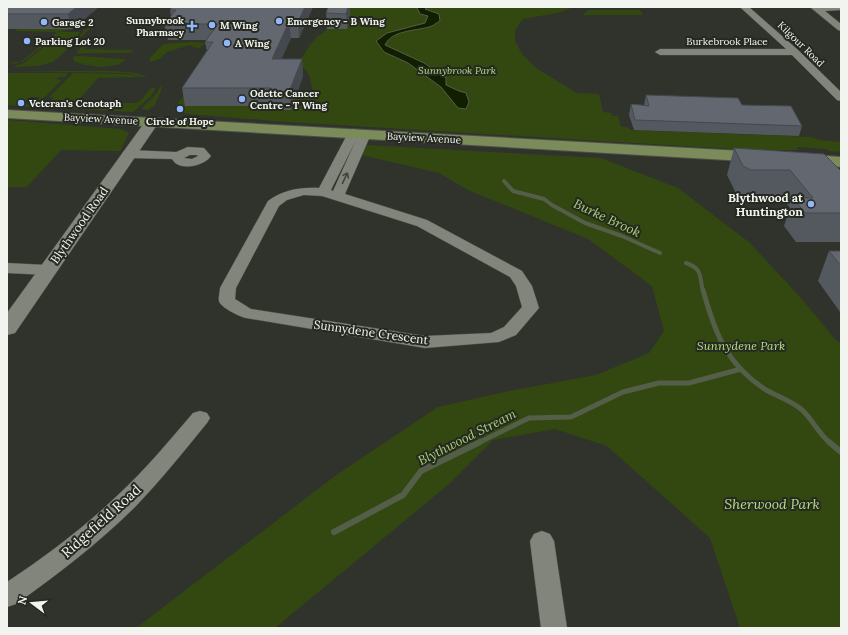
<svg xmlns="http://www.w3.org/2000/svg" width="848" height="635" font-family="Lora,serif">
<rect width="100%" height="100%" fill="#2f332b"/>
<path fill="#334811" d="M 347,7 L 572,7 C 561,15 536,15 522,20 L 515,30 L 515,41 L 522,54 L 536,68 L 577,93 L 599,94 L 603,112 L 611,113 L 612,116 L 618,116 L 621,127 L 627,127 L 631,130 L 811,137 L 820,140 L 841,142 L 841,152 L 828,151 L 826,149 L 797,147 L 798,150 L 750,150 L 288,122 L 188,114 L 176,110 C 177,102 184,97 189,89 L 186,106 L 273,106 L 291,110 L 298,91 L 313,91 L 309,75 L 299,62 C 305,54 309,45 317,37 C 320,34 324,33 327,29 L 347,29 Z
M 588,10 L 640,10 L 643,15 L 583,15 Z
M 76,26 L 78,26 L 74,29 L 58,32 L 80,32 L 78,36 L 43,46 L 23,62 L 11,64 L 12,62 L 21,62 L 57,32 L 15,31 L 18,29 L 72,29 Z
M 93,26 L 53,62 L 37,66 L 12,67 L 24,63 L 44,47 L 79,37 L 84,30 Z
M 190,42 L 212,43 L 202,45 L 199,49 L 189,45 L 167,52 L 165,53 L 166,54 L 161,57 L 162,58 L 151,62 L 149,59 L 163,44 Z
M 88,45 L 84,49 L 134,50 L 130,53 L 76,53 L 82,46 Z
M 76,56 C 93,56 109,59 126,59 C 115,71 88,67 74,61 L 73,57 Z
M 7,71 L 116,71 L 136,73 L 151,78 L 125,73 Z
M 7,73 L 69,73 L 65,77 L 59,77 L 56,79 L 62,80 L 41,101 L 37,101 L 40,97 L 31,97 L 28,100 L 21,100 L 16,104 L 41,105 L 39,107 L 7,105 Z
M 73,73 L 126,74 L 144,77 L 98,78 L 76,103 L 136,103 L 141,100 L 151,88 L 156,88 L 150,97 L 133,112 L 43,107 L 54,97 L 49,97 Z
M 160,86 L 162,88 L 155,105 L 148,110 L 141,109 L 157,93 Z
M 7,120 L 121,129 L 129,133 L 120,151 L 61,150 L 27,187 L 7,187 Z
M 365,145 L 601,158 L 678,188 L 750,243 L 800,297 L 835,339 L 841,344 L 841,628 L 740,628 L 710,538 L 607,446 L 555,429 L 493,440 L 449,484 L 275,628 L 136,628 L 335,476 L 438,407 L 509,391 L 596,375 L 649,353 L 664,331 L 652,286 L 588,239 L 468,190 L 439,173 L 361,155 Z"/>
<path fill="#111e00" stroke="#545e48" d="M 419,7 L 427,7 L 425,9 L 439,14 L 440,21 C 436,23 433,26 429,27 C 415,31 392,30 385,45 L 424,63 L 446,78 L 446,85 L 459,91 L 466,93 L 469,102 L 466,109 L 458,108 L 441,87 L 408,63 L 384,52 L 376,41 L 387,33 L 425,23 L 428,16 L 420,14 L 417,8 Z"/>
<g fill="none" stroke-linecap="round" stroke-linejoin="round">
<path stroke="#545e48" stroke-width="4" d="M 504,181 L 513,191 L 544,199 L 552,205 L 585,223 L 622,236 L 660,253
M 686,263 C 703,269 699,276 703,291"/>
<path stroke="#545e48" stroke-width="5" d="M 703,290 C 715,333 726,364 766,390 C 777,396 791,401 801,409 C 811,417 818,433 830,443
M 478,443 L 529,418 L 571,417 L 623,392 L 659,383 L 689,383 L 741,369"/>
<path stroke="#545e48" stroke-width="6" d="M 829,442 L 841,452
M 334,532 L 403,495 L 421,471 L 480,442"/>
<g stroke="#4c4f48" stroke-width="1">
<path id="minor" d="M 740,7 L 749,7 L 798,50 L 841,92 L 841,101 L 837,100 L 792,55 L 660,55 L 655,52 L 660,49 L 786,49 Z
M 810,7 L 841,7 L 841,10 L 825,11 L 841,24 L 841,31 L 838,30 Z
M 354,129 L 358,131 L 360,133 L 365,130 L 369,131 L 371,134 L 345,194 L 427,220 L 522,271 L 532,286 L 539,308 L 516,335 L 499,342 L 425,348 L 246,318 C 240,317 220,307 219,301 C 218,298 220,292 220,288 L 268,201 C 283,190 300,187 319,188 L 348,133 L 350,131 ZM 356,140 L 333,191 L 331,190 ZM 304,195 L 322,196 L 417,226 L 510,277 L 516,286 L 522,307 L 504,327 L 491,333 L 425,336 L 251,309 L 235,299 L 236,288 L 279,206 L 287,200 Z
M 188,147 L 204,148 L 211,156 C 204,166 179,172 172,159 L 128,158 L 124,157 L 122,154 L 124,151 L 128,150 L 176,152 ZM 190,155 L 197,155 L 198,156 L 192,159 L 184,158 Z
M 7,263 L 47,265 L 53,267 L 55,270 L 53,273 L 47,275 L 7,273 Z
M 200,411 L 207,413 L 210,418 L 207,423 C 184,451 161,480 136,506 C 99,543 58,574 16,604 L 7,607 L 7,582 C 46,556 85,527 119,494 C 146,469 169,441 193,413 Z
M 542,531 L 550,534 L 554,541 L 567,628 L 541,628 L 530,541 L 534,534 Z"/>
</g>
<g stroke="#4c4f48" stroke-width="1">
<path id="tertiary" d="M 152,118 L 157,119 L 159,122 L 15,333 L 7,335 L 7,313 L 147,119 Z"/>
</g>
<g stroke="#4c4f48" stroke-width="2">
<path id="secondary" d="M 7,110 L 761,152 L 767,154 L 769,157 L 767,160 L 761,162 L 7,118 Z
M 801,154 L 841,157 L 841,167 L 795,162 L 793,159 L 795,156 Z"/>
</g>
<use href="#minor" fill="#81857b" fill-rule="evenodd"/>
<use href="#tertiary" fill="#81857b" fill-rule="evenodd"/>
<use href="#secondary" fill="#7b8b5a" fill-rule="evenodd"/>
</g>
<path fill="#545960" d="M 7,7 L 99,7 L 72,29 L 7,29 Z
M 172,7 L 313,7 L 299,38 L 291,38 L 281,59 L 302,59 L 303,76 L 291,110 L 272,110 L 271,106 L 185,106 L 182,88 L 207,51 L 205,42 L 207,40 L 168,40 L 164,24 L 171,16 L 170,10 Z
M 328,7 L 350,7 L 350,17 L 347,29 L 327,29 L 326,13 Z
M 646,95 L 742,105 L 802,126 L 799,136 L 634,130 L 629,115 L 631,104 L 644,105 Z
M 734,148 L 841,171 L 841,242 L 796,242 L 784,226 L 790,208 L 782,197 L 743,197 L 736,193 L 727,175 Z
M 829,251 L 841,251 L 841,312 L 840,312 L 818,281 Z"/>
<path fill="#45484e" d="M 77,7 L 99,7 L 72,29 L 68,14 Z
M 305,7 L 313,7 L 299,38 L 298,22 Z
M 348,7 L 350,7 L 350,17 L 347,29 L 346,14 Z
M 289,22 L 291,38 L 274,76 L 272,59 Z
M 302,59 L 303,76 L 291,110 L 289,92 Z"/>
<path fill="#626770" stroke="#45484e" d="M 7,7 L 77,7 L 68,14 L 7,14 Z
M 172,7 L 305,7 L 298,22 L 289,22 L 272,59 L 302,59 L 289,92 L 269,92 L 271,88 L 182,88 L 213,42 L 205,42 L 218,24 L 164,24 L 176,10 L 170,10 Z
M 328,7 L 348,7 L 346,14 L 326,13 Z
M 646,95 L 738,98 L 742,105 L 791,106 L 802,126 L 635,120 L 631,104 L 649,106 Z
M 734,148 L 824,154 L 841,171 L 841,213 L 805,213 L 793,198 L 813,198 L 790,170 L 751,170 L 743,166 Z
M 829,251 L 841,251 L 841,266 Z"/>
<defs><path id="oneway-shaft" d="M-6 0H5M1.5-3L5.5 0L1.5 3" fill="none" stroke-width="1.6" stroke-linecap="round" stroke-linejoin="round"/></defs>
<use stroke="#41453c" href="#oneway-shaft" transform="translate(345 178) rotate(-65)"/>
<g fill="#92b7fd" stroke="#252921" stroke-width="1.5">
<circle cx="279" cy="21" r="4"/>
<circle cx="44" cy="22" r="4"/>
<circle cx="212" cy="25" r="4"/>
<path d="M190 20h4v4h4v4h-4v4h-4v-4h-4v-4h4z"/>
<circle cx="27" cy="41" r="4"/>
<circle cx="227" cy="43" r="4"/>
<circle cx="242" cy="99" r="4"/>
<circle cx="21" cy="103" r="4"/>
<circle cx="180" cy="109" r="4"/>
<circle cx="811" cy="204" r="4"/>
</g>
<g text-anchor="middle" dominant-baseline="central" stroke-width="4" stroke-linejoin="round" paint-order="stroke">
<g font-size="10" font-weight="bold" fill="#f2f5ef" stroke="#252921" text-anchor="start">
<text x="184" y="20" text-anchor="end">Sunnybrook<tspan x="184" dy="12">Pharmacy</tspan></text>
<text x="287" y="21">Emergency - B Wing</text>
<text x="52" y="22">Garage 2</text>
<text x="220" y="25">M Wing</text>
<text x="35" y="41">Parking Lot 20</text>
<text x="235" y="43">A Wing</text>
<text x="250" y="93">Odette Cancer<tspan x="250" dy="12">Centre - T Wing</tspan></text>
<text x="29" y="103">Veteran's Cenotaph</text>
<text x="180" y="121" text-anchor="middle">Circle of Hope</text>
</g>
<g font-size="10" fill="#f2f5ef" stroke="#252921">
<text x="727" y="41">Burkebrook Place</text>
<text transform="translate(801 44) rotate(44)">Kilgour Road</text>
<text transform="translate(101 119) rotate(3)">Bayview Avenue</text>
<text transform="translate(424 138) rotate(3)">Bayview Avenue</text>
</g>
<g font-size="10" font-style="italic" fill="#b5de80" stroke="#252921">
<text x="457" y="70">Sunnybrook Park</text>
</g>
<g font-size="12" font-weight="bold" fill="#f2f5ef" stroke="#252921" text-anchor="end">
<text x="803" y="197">Blythwood at<tspan x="803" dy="14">Huntington</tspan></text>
</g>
<g font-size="12" fill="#f2f5ef" stroke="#252921">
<text transform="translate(79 225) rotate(-55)">Blythwood Road</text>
<text transform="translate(371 332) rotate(8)">Sunnydene Crescent</text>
</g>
<g font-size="12" font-style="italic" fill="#b5de80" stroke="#252921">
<text x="741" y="345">Sunnydene Park</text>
</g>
<g font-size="13" font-style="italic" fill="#a9d174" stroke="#252921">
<text transform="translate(607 218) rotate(25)">Burke Brook</text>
<text transform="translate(467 437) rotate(-27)">Blythwood Stream</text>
</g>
<g font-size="14" font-style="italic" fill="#b5de80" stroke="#252921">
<text x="772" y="504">Sherwood Park</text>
</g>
<g font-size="14" fill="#f2f5ef" stroke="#252921">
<text transform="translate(101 521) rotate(-42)">Ridgefield Road</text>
</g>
</g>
<rect width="848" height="635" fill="none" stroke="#f2f5ef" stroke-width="16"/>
<g transform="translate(32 603) rotate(286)" stroke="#252921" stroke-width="3" paint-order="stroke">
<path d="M0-3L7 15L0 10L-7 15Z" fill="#f2f5ef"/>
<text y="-6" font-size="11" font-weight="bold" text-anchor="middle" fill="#f2f5ef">N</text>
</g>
</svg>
